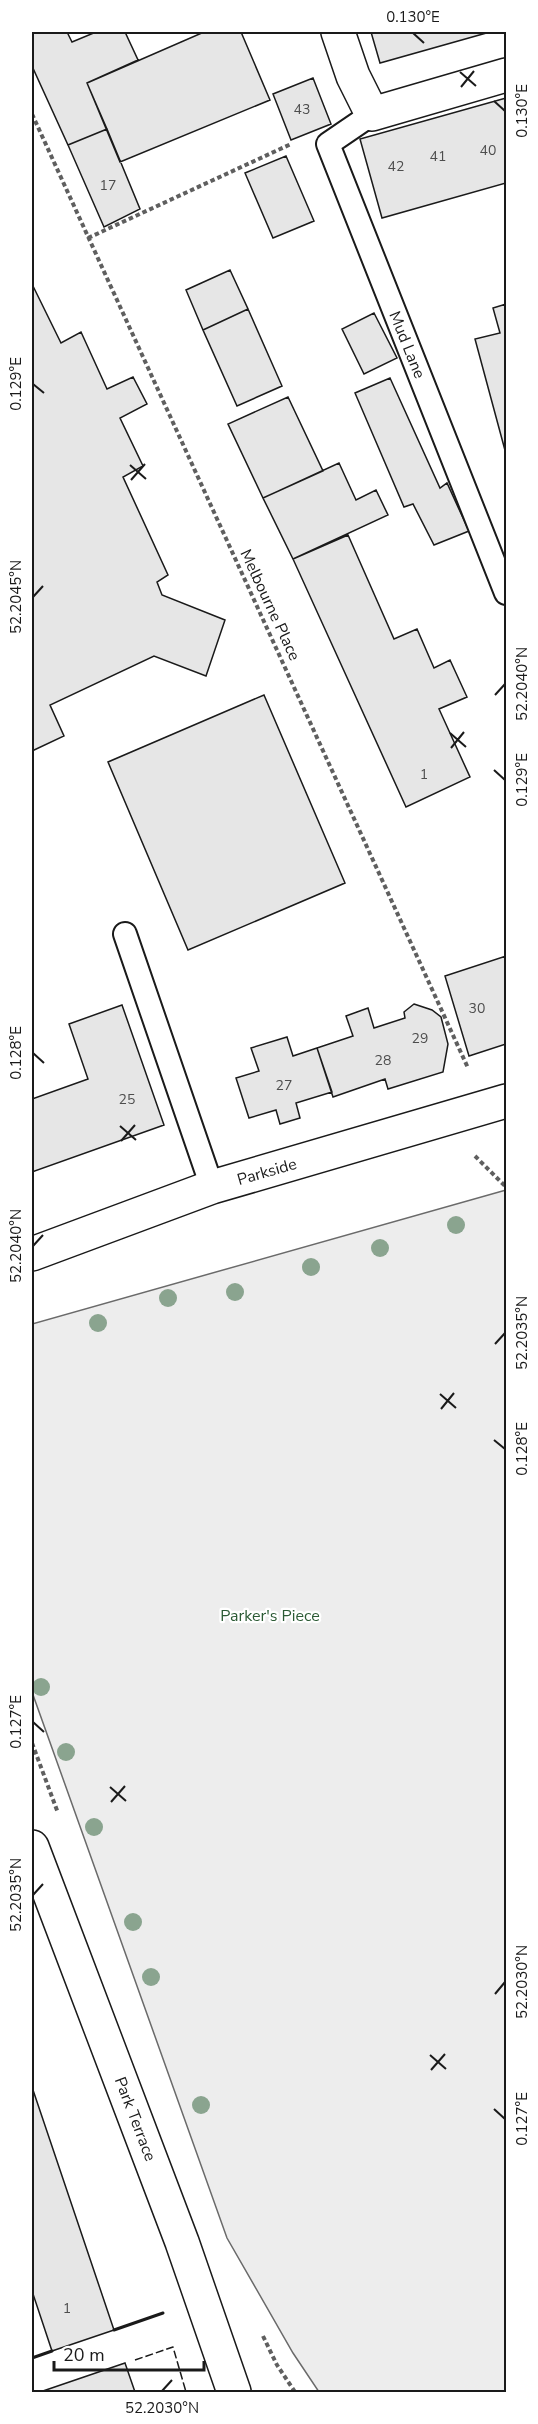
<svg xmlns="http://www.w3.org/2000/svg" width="538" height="2424" font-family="'Nunito Sans',sans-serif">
<rect width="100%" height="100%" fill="#fff"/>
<path fill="#ededed" stroke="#6a6a6a" stroke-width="1.5" d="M 506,1190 L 506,2392 L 319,2392 L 293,2353 L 227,2238 L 32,1692 L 32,1324 Z"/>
<path fill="#e6e6e6" stroke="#1a1a1a" stroke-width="1.5" d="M 32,32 L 67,32 L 72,42 L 96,32 L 125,32 L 138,60 L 87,83 L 107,129 L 68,145 L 32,66 Z
M 204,32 L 241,32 L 270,100 L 120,162 L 87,83 Z
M 371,32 L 490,32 L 380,63 Z
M 313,78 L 331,124 L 291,140 L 273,94 Z
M 506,98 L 506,183 L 382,218 L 360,139 Z
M 107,129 L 140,209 L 104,227 L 68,145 Z
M 286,156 L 314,221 L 273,238 L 245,173 Z
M 230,270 L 248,309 L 203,330 L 186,290 Z
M 32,284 L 61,343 L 81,332 L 107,389 L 133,377 L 147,404 L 120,418 L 143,466 L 123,477 L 168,575 L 157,582 L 162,595 L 225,620 L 206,676 L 154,656 L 50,705 L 64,736 L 32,751 Z
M 506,304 L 506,454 L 475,339 L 500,333 L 493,308 Z
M 248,309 L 282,386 L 237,406 L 203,330 Z
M 374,313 L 397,358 L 364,374 L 342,329 Z
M 390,378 L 440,488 L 447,483 L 469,531 L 434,545 L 413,504 L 404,507 L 355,393 Z
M 288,397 L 323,471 L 263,498 L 228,424 Z
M 339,463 L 356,500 L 376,490 L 388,515 L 293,559 L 263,498 Z
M 348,535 L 394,639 L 417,629 L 434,668 L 450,660 L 467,697 L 439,709 L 470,777 L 406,807 L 293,559 Z
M 264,695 L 345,883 L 188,950 L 108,762 Z
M 506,956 L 506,1044 L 469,1056 L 445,976 Z
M 414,1004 L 432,1010 L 441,1017 L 448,1044 L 443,1072 L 388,1089 L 385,1079 L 333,1097 L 317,1048 L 353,1036 L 346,1016 L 368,1008 L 374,1028 L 405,1018 L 404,1012 Z
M 122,1005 L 164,1125 L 32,1172 L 32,1099 L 88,1079 L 69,1024 Z
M 287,1037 L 293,1056 L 317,1048 L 332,1092 L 296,1103 L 300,1118 L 280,1124 L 276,1110 L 249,1118 L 236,1078 L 259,1071 L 251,1048 Z
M 32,2087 L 114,2330 L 52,2351 L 32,2291 Z
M 125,2363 L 135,2392 L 40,2392 Z"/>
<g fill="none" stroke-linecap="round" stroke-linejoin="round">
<g stroke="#1a1a1a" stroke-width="26">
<path id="service" d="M 372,114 L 328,144 L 506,593
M 125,934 L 212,1187"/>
</g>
<g stroke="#1a1a1a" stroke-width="36">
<path id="minor" d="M 338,32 L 353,76 L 372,114 L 506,75
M 32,1254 L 212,1187 L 506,1101
M 32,1847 L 182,2242 L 234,2392"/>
</g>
<path stroke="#5f5f5f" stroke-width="4" stroke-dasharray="4.5 3" stroke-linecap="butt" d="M 32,114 L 468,1068
M 88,238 L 291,144
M 475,1156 L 506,1187
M 32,1743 L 58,1813
M 263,2336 L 277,2365 L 295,2392"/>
<use href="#service" stroke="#fff" stroke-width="22"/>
<use href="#minor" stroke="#fff" stroke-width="33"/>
<path stroke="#1a1a1a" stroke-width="1.5" stroke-dasharray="8 3" stroke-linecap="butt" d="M 135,2360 L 173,2347 L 186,2392"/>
<path stroke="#1a1a1a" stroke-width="3" d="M 114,2330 L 163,2313
M 32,2358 L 52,2351"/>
</g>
<g fill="#8aa48f">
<circle cx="456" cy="1225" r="9"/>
<circle cx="380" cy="1248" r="9"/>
<circle cx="311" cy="1267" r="9"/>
<circle cx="235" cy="1292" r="9"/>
<circle cx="168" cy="1298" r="9"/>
<circle cx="98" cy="1323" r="9"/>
<circle cx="41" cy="1687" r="9"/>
<circle cx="66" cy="1752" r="9"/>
<circle cx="94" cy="1827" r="9"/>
<circle cx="133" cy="1922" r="9"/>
<circle cx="151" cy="1977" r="9"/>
<circle cx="201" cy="2105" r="9"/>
</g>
<path fill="none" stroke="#1a1a1a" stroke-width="2" d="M 413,33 L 424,43M 460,72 L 476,86M 461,87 L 474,71M 494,101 L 505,111M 33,384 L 44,393M 130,465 L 146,479M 131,480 L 145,464M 33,597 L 43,586M 495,695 L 505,684M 450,733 L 466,747M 451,748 L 464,732M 494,770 L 505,780M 33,1053 L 44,1063M 120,1126 L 136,1140M 121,1141 L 135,1125M 33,1246 L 43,1235M 495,1344 L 505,1333M 440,1394 L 456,1408M 441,1409 L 454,1393M 494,1440 L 505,1449M 33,1722 L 44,1732M 110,1787 L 126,1801M 111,1802 L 125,1786M 33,1895 L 43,1884M 495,1994 L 505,1982M 430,2055 L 446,2069M 431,2070 L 445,2054M 494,2109 L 505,2119M 162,2391 L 172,2380"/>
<g text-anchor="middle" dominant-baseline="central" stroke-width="4.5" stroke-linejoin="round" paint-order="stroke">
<g font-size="14" fill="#4d4d4d">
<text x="302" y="109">43</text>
<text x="488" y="150">40</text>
<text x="438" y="156">41</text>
<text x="396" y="166">42</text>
<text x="108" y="185">17</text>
<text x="424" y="774">1</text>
<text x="477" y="1008">30</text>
<text x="420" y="1038">29</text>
<text x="383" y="1060">28</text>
<text x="284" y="1085">27</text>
<text x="127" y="1099">25</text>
<text x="67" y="2308">1</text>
</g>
<g font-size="16" fill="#1a1a1a" stroke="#fff">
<text transform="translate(407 345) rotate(68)">Mud Lane</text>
<text transform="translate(270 605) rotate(65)">Melbourne Place</text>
<text transform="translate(267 1172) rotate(-16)">Parkside</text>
<text transform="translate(135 2119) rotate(69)">Park Terrace</text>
</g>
<g font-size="16" fill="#2b5a34" stroke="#fff">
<text x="270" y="1616">Parker's Piece</text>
</g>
</g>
<rect width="538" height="2424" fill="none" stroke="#ffffff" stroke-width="66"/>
<path d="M54 2361v9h150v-9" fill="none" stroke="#1a1a1a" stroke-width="3"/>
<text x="63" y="2361" font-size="18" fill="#1a1a1a" stroke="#ffffff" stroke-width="4.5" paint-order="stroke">20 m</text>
<rect x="33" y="33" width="472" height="2358" fill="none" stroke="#1a1a1a" stroke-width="2"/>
<g font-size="15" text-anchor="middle" fill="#1a1a1a">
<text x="413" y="22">0.130°E</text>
<text transform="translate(522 111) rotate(-90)" y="5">0.130°E</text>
<text transform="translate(16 384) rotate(-90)" y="5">0.129°E</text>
<text transform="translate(16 597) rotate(-90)" y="5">52.2045°N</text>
<text transform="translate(522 684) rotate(-90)" y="5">52.2040°N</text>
<text transform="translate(522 780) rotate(-90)" y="5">0.129°E</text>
<text transform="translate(16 1053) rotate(-90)" y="5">0.128°E</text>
<text transform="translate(16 1246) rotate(-90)" y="5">52.2040°N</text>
<text transform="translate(522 1333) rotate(-90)" y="5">52.2035°N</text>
<text transform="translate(522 1449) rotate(-90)" y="5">0.128°E</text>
<text transform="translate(16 1722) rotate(-90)" y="5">0.127°E</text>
<text transform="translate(16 1895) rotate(-90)" y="5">52.2035°N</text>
<text transform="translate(522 1982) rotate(-90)" y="5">52.2030°N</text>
<text transform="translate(522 2119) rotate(-90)" y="5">0.127°E</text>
<text x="162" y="2413">52.2030°N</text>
</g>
</svg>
